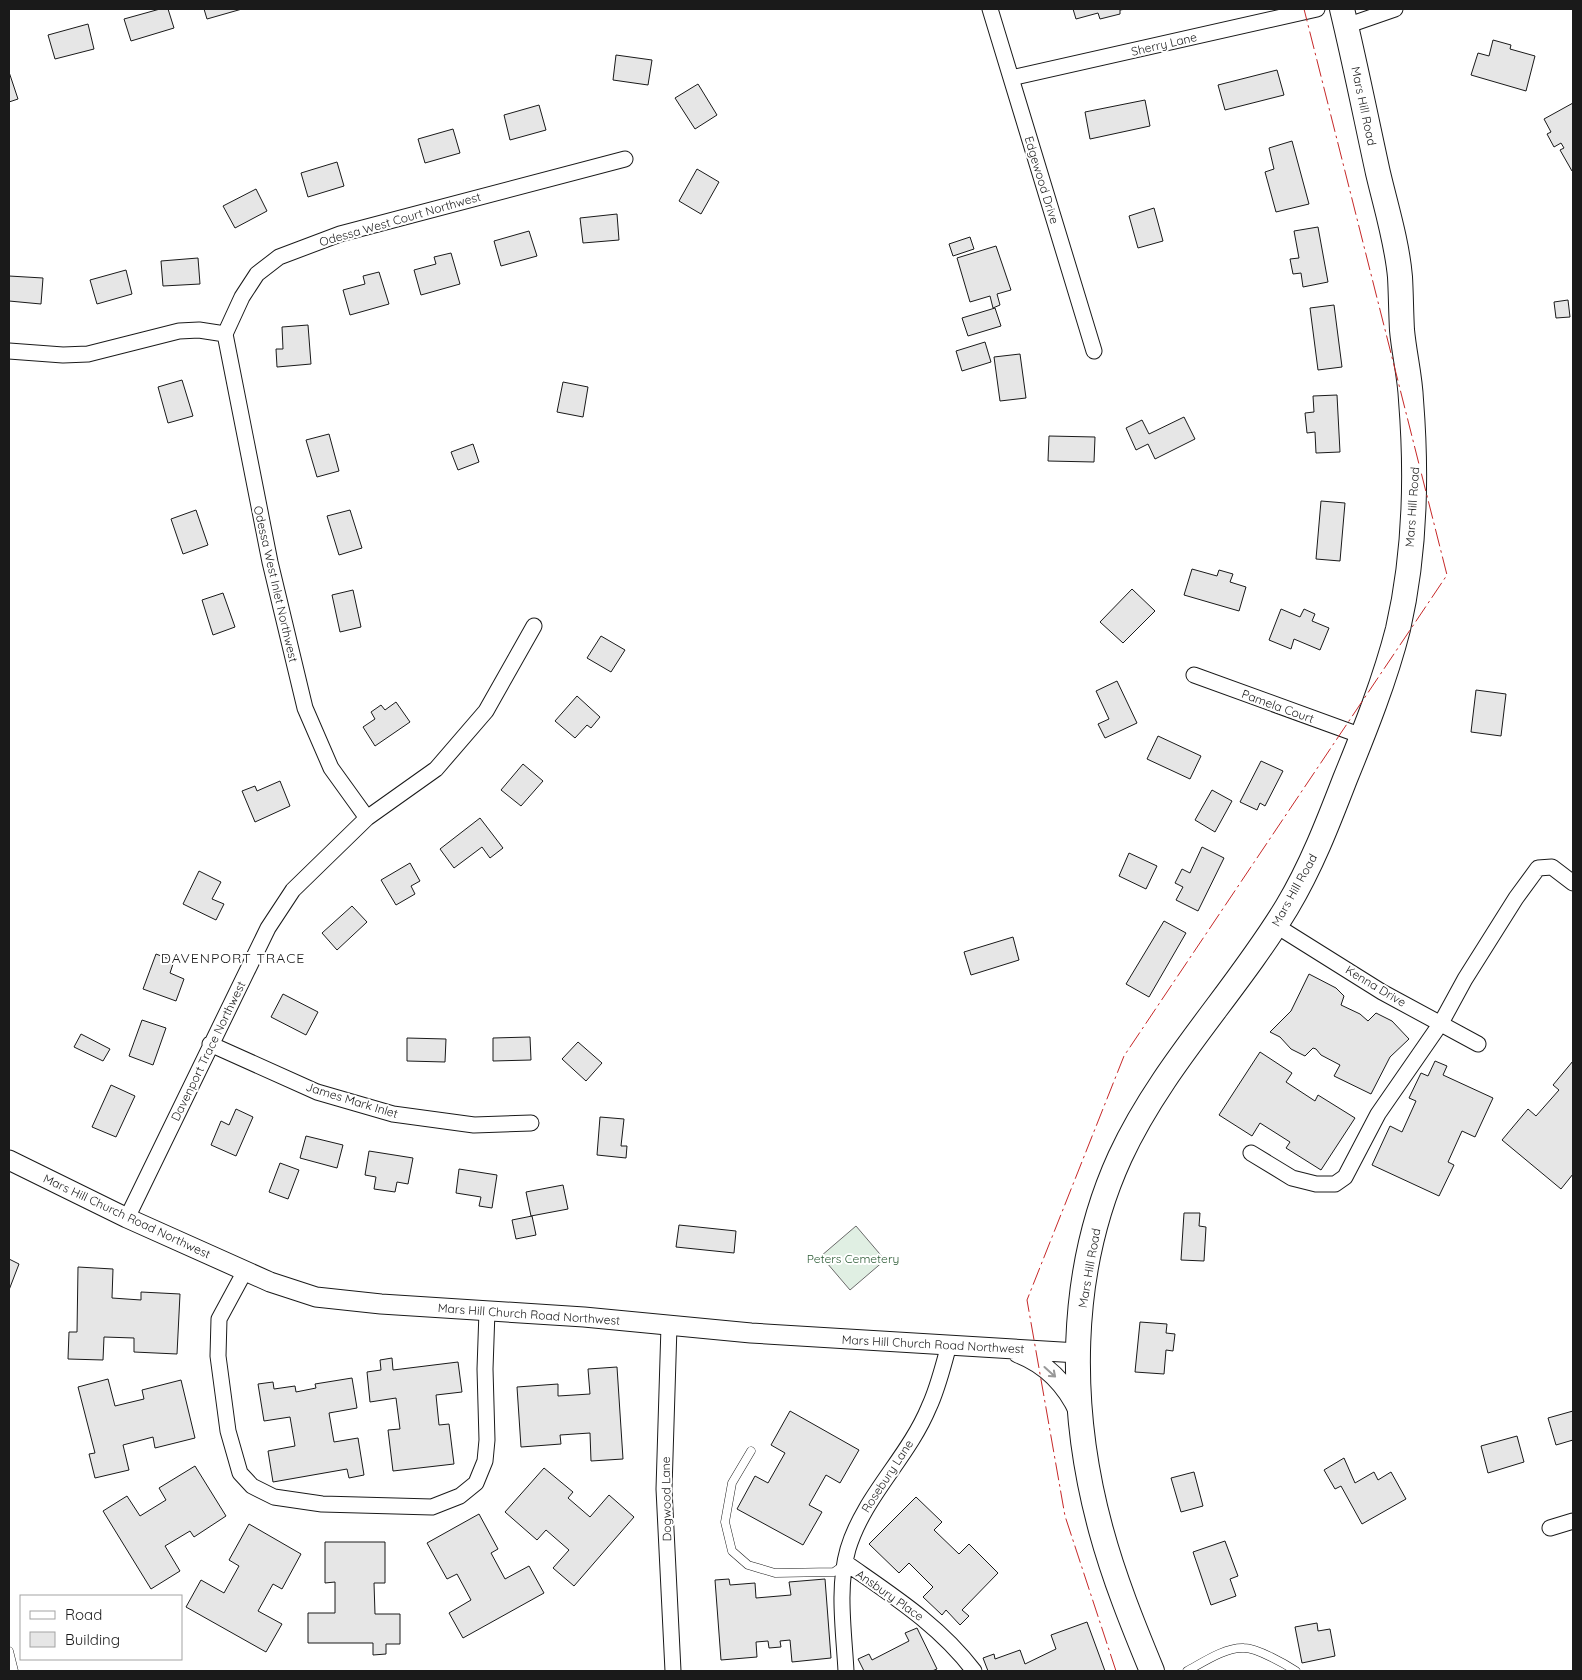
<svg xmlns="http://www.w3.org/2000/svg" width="1582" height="1680" font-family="Quicksand,sans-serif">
<rect width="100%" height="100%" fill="#fff"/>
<path fill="#e0efe3" stroke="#6a6a6a" d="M 856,1226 L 885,1260 L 850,1290 L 821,1256 Z"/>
<path fill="#e6e6e6" stroke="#1a1a1a" d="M 160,9 L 168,9 L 174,28 L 131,41 L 124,19 Z
M 204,9 L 242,9 L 207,19 Z
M 1073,9 L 1126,9 L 1120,10 L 1120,14 L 1100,19 L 1098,13 L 1076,19 Z
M 88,24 L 94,49 L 55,59 L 48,35 Z
M 1493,40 L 1511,45 L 1510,49 L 1535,56 L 1526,91 L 1471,75 L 1478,53 L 1489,56 Z
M 616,55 L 652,60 L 648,85 L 613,80 Z
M 1277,70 L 1284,95 L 1225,110 L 1218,85 Z
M 9,72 L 18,99 L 9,102 Z
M 698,84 L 717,115 L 695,129 L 675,98 Z
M 1145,100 L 1150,126 L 1090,139 L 1085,112 Z
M 1573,103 L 1573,170 L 1572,171 L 1560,150 L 1564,148 L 1561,143 L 1554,147 L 1547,134 L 1551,132 L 1544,119 Z
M 539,105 L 546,130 L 510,140 L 504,115 Z
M 453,129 L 460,153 L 425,163 L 418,139 Z
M 1292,141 L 1309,204 L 1276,212 L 1265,172 L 1274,169 L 1269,148 Z
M 337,162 L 344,186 L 308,197 L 301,173 Z
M 697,169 L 719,182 L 701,214 L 679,201 Z
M 256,189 L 267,211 L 235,228 L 223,206 Z
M 1154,208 L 1163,241 L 1138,248 L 1129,216 Z
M 617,214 L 619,240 L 583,243 L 580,218 Z
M 1318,227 L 1328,282 L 1303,287 L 1301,273 L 1293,274 L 1290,259 L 1299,258 L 1294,231 Z
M 529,231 L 537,256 L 501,266 L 494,241 Z
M 970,237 L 974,249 L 953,256 L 949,244 Z
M 996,246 L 1011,290 L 997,294 L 1000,305 L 993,308 L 990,296 L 970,302 L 957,258 Z
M 451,253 L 460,284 L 421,295 L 414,270 L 436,264 L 434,257 Z
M 198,258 L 200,284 L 163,286 L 161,261 Z
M 126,270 L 132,294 L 97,304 L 90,280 Z
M 379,272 L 389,304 L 350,315 L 343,290 L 365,284 L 363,276 Z
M 9,276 L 43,278 L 41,304 L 9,301 Z
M 1568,300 L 1570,317 L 1556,318 L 1554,302 Z
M 1334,305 L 1342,367 L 1318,370 L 1310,308 Z
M 995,308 L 1001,326 L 968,336 L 962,318 Z
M 308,325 L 311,364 L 277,367 L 276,349 L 283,349 L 282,327 Z
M 985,342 L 991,362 L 962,371 L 956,351 Z
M 1020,354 L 1026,398 L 1000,401 L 994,357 Z
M 182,380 L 193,416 L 168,423 L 158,387 Z
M 563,382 L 588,387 L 583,417 L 557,412 Z
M 1337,395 L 1340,452 L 1316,453 L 1315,432 L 1307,433 L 1305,413 L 1314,412 L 1313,396 Z
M 1184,417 L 1195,439 L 1155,459 L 1148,444 L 1136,450 L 1126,428 L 1142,420 L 1149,434 Z
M 329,434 L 339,471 L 317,477 L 306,440 Z
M 1049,436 L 1095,437 L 1094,462 L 1048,461 Z
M 473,444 L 479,462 L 458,470 L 451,452 Z
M 1321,501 L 1345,503 L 1340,561 L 1316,559 Z
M 196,510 L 208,545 L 183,554 L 171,519 Z
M 350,510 L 362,548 L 339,555 L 327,516 Z
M 1192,569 L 1217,576 L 1219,570 L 1233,574 L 1230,582 L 1246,587 L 1239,611 L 1184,595 Z
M 1132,589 L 1155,611 L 1123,643 L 1100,622 Z
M 353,590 L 361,627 L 340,632 L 332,595 Z
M 223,593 L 235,627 L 213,635 L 202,600 Z
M 1281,609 L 1300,617 L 1304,609 L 1315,614 L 1312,621 L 1329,628 L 1320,650 L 1294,639 L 1291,649 L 1269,640 Z
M 601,636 L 625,650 L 611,672 L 587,658 Z
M 1117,681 L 1137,723 L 1105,738 L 1098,724 L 1109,719 L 1096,691 Z
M 1476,690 L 1506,694 L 1501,736 L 1471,732 Z
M 577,696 L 600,717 L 591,728 L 587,725 L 575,738 L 555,721 Z
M 396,702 L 410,722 L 375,746 L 363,727 L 375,719 L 371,712 L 381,705 L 385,710 Z
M 1158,736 L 1201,756 L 1190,779 L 1147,759 Z
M 1261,761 L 1283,771 L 1265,806 L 1260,803 L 1257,810 L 1240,802 Z
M 523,764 L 543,781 L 521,806 L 501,790 Z
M 280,781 L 290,806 L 255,822 L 242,791 L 255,786 L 257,791 Z
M 1212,790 L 1232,801 L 1215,832 L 1195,820 Z
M 480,818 L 503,848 L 490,858 L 482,847 L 454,868 L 440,849 Z
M 1202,847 L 1224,858 L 1198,911 L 1176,900 L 1183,887 L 1175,883 L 1182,869 L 1190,873 Z
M 1129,853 L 1157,866 L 1146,889 L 1119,876 Z
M 410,863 L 420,881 L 411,886 L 415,894 L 396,905 L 381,880 Z
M 199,871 L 221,882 L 212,899 L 224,904 L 216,920 L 183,904 Z
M 352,906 L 367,922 L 337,950 L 322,933 Z
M 1164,921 L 1186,933 L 1149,997 L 1126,984 Z
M 1013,937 L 1019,960 L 971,975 L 964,952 Z
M 156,954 L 174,961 L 170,973 L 184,979 L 176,1001 L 143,989 Z
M 1309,974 L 1336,988 L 1344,996 L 1341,1005 L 1360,1014 L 1368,1021 L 1376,1013 L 1392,1021 L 1409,1039 L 1390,1057 L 1371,1094 L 1334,1076 L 1340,1065 L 1321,1055 L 1316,1049 L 1313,1048 L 1305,1056 L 1291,1049 L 1280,1037 L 1270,1032 L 1291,1011 Z
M 283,994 L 318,1012 L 306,1035 L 271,1017 Z
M 142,1020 L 166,1028 L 153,1065 L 129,1056 Z
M 81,1034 L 110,1049 L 103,1061 L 74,1047 Z
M 530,1037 L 531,1060 L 493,1061 L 493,1038 Z
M 407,1038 L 446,1039 L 445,1062 L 407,1061 Z
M 578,1042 L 602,1063 L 586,1081 L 562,1059 Z
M 1260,1052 L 1292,1073 L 1286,1082 L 1315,1101 L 1318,1095 L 1355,1118 L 1321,1170 L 1286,1148 L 1290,1142 L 1260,1123 L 1252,1136 L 1219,1115 Z
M 1435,1061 L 1447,1066 L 1443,1075 L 1493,1098 L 1475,1137 L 1462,1131 L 1448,1162 L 1454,1165 L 1439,1196 L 1372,1165 L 1390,1126 L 1402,1132 L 1416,1101 L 1409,1098 L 1421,1073 L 1428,1076 Z
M 1573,1061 L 1573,1174 L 1561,1189 L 1502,1140 L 1528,1109 L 1536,1116 L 1559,1090 L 1553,1085 Z
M 111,1085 L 135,1096 L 116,1137 L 92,1127 Z
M 236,1109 L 253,1117 L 236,1156 L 211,1145 L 221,1121 L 229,1125 Z
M 600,1117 L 624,1119 L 621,1146 L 627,1146 L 626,1158 L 597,1155 Z
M 306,1136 L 343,1145 L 337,1168 L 300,1158 Z
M 369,1151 L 413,1158 L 408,1184 L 397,1182 L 395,1192 L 374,1189 L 376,1177 L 365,1175 Z
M 280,1163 L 299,1170 L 288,1199 L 269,1192 Z
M 459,1169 L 497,1175 L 492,1208 L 479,1206 L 481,1197 L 456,1193 Z
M 563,1185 L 568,1209 L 531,1216 L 526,1192 Z
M 1184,1213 L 1200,1213 L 1199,1226 L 1206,1227 L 1204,1261 L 1181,1260 Z
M 532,1216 L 536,1235 L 516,1239 L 512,1220 Z
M 679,1225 L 736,1231 L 734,1253 L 676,1247 Z
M 9,1259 L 19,1264 L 9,1290 Z
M 78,1267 L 113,1269 L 112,1298 L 141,1300 L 141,1292 L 180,1294 L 177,1354 L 134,1352 L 134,1338 L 104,1337 L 103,1360 L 68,1359 L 69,1332 L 77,1332 Z
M 1140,1322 L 1167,1324 L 1166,1333 L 1175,1334 L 1173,1351 L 1166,1350 L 1164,1374 L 1135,1372 Z
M 392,1358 L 393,1370 L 458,1362 L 462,1392 L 436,1395 L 439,1425 L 449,1424 L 454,1464 L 393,1471 L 388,1430 L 400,1429 L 396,1398 L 370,1402 L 367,1372 L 381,1370 L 380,1360 Z
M 617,1367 L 623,1459 L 591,1461 L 590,1433 L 560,1435 L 561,1444 L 521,1447 L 517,1387 L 558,1384 L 558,1396 L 590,1394 L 588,1369 Z
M 352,1378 L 357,1408 L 329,1413 L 334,1442 L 358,1438 L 364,1475 L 349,1478 L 347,1469 L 273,1482 L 268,1451 L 295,1446 L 290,1417 L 264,1421 L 258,1384 L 273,1382 L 274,1389 L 295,1386 L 296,1392 L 316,1388 L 315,1384 Z
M 108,1379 L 115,1406 L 144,1399 L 142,1390 L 181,1380 L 195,1438 L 155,1448 L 153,1437 L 123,1445 L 129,1470 L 95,1478 L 89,1454 L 95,1453 L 78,1387 Z
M 790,1411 L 859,1450 L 840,1483 L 826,1475 L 809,1505 L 822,1512 L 803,1545 L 737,1509 L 755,1476 L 768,1483 L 785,1453 L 771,1445 Z
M 1573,1411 L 1573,1440 L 1556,1445 L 1548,1418 Z
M 1517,1436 L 1524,1462 L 1488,1473 L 1481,1446 Z
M 1344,1458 L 1355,1483 L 1374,1472 L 1378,1480 L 1391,1472 L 1406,1499 L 1362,1524 L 1341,1486 L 1335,1489 L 1324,1470 Z
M 195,1466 L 226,1516 L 194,1537 L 190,1531 L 165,1546 L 180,1571 L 151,1589 L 103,1511 L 127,1496 L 140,1516 L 166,1500 L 159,1488 Z
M 544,1468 L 573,1492 L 568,1498 L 590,1517 L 609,1495 L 634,1517 L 574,1586 L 553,1568 L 569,1550 L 546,1530 L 537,1540 L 505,1512 Z
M 1194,1472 L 1203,1506 L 1181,1512 L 1171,1478 Z
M 916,1497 L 942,1522 L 934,1530 L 959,1554 L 969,1544 L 998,1573 L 962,1610 L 969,1616 L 960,1625 L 946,1610 L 942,1615 L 923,1597 L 933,1587 L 909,1563 L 899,1573 L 869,1544 Z
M 479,1514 L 498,1549 L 491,1553 L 505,1579 L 529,1566 L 544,1593 L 463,1638 L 449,1613 L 471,1600 L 457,1574 L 447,1579 L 427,1543 Z
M 249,1524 L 301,1554 L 282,1589 L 273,1584 L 258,1611 L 282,1624 L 266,1652 L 186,1607 L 201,1580 L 224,1593 L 239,1566 L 229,1560 Z
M 1225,1541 L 1238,1576 L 1230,1579 L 1236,1596 L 1211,1605 L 1193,1552 Z
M 325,1542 L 385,1542 L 385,1583 L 374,1583 L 375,1614 L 400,1614 L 400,1644 L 386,1644 L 386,1654 L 373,1655 L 373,1643 L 308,1643 L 308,1613 L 335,1613 L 335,1582 L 325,1583 Z
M 729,1579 L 730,1585 L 755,1583 L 756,1598 L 791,1595 L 789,1582 L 825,1579 L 831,1658 L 792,1662 L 790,1640 L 780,1641 L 781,1647 L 769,1648 L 768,1641 L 756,1642 L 757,1657 L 721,1660 L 715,1580 Z
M 1087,1622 L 1105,1671 L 988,1671 L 983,1658 L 994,1654 L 995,1659 L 1020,1650 L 1025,1664 L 1056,1649 L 1051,1635 Z
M 1317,1623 L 1318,1631 L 1330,1629 L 1335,1656 L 1302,1663 L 1295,1627 Z
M 917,1628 L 937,1669 L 932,1671 L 864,1671 L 858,1659 L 869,1654 L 872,1660 L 909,1641 L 905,1633 Z"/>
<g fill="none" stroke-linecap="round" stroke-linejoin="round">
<g stroke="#1a1a1a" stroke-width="9">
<path id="service" d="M 751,1451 L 732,1483 L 725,1522 L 732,1551 L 748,1565 L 775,1573 L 834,1572 L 844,1565
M 9,1651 L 14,1671
M 1187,1671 C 1202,1663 1225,1647 1244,1648 C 1257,1648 1285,1664 1296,1671"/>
</g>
<g stroke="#1a1a1a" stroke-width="17">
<path id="minor" d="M 990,9 L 1094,351
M 1346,26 L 1395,9
M 1011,78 L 1317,9
M 225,334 L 270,562 L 305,708 L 331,768 L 367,818
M 225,334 L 242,297 L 257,274 L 279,257 L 340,234 L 625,159
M 9,351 L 63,355 L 88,354 L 179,331 L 199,330 L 225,334
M 1194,675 L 1362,736
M 1275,925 L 1382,992 L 1478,1044
M 210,1044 L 317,1092 L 393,1114 L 474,1125 L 531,1123
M 1251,1153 L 1292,1178 L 1316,1184 L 1335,1184 L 1345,1177 L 1378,1114 L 1441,1023 L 1465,979 L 1516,898 L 1538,868 L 1552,867 L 1573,883
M 127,1218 L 268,928 L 293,890 L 367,818 L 436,769 L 486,711 L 534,626
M 245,1271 L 219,1319 L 218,1356 L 228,1431 L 240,1473 L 252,1486 L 274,1497 L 322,1504 L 432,1507 L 460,1496 L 476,1483 L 485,1461 L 487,1440 L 485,1369 L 487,1311
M 669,1326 L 664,1489 L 673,1671
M 1550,1528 L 1573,1521
M 846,1563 C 893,1596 939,1625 974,1671
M 846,1671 C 844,1633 837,1587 848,1549 C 864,1496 908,1458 929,1407 C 938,1388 943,1366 949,1345"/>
</g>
<g stroke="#1a1a1a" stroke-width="21">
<path id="tertiary" d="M 9,1160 L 127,1218 L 270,1282 L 316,1297 L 381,1304 L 584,1317 L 751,1333 L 1078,1353
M 1018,1353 C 1047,1364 1066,1384 1079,1412"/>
</g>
<g stroke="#1a1a1a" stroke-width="26">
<path id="primary" d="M 1152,1671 C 1133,1625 1114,1578 1101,1530 C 1068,1409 1067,1273 1120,1157 C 1162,1066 1235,993 1287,907 C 1311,867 1328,823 1345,779 C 1365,730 1385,680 1398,629 C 1415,555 1417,475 1411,400 C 1410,376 1404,353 1402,330 C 1401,312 1401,294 1400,277 C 1397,242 1386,207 1378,173 C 1366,118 1355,63 1342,9"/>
</g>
<use href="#service" stroke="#fff" stroke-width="8"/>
<use href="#minor" stroke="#fff" stroke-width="15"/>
<use href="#tertiary" stroke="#fff" stroke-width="19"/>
<use href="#primary" stroke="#fff" stroke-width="24"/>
<path stroke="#c62828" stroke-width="1" stroke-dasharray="18 4 2.5 4" stroke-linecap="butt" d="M 1116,1671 L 1065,1516 L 1027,1300 L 1124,1056 L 1447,575 L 1304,9"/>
</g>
<defs><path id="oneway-shaft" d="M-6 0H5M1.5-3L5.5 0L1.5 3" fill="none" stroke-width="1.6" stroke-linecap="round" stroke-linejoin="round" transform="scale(1.25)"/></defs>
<use stroke="#989898" href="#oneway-shaft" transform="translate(1050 1372) rotate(42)"/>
<g text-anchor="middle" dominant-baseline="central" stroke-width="4" stroke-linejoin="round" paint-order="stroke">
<g font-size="12" fill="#1a1a1a" stroke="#fff">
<text transform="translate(1164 44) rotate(-13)">Sherry Lane</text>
<text transform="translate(1364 106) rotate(78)">Mars Hill Road</text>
<text transform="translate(1042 180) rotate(73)">Edgewood Drive</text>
<text transform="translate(400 219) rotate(-16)">Odessa West Court Northwest</text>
<text transform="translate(1412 507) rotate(-86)">Mars Hill Road</text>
<text transform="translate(276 584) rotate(77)">Odessa West Inlet Northwest</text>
<text transform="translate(1278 706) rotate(20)">Pamela Court</text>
<text transform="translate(1294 890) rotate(-61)">Mars Hill Road</text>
<text transform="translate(1376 986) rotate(31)">Kenna Drive</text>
<text transform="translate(208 1051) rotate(-64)">Davenport Trace Northwest</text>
<text transform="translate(352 1100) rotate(17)">James Mark Inlet</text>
<text transform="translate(127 1216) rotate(25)">Mars Hill Church Road Northwest</text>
<text transform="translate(1089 1268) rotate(-80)">Mars Hill Road</text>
<text transform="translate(529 1314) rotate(4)">Mars Hill Church Road Northwest</text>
<text transform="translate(933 1344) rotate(3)">Mars Hill Church Road Northwest</text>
<text transform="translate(887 1476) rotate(-57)">Rosebury Lane</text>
<text transform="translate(666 1499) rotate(-91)">Dogwood Lane</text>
<text transform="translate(890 1595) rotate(35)">Ansbury Place</text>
</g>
<g font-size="12" fill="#2b5a34" stroke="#fff">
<text x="853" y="1258">Peters Cemetery</text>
</g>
<g font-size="14" letter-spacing="1" fill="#1a1a1a" stroke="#fff">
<text x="233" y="958">DAVENPORT TRACE</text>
</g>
</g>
<rect width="1582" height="1680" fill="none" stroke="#1a1a1a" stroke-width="20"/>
<rect x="20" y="1595" width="162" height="65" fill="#ffffff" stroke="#a3a3a3"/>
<rect x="30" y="1611" width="25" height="8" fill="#ffffff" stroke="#a3a3a3"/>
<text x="65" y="1620" font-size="15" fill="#1a1a1a">Road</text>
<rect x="30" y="1632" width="25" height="15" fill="#e6e6e6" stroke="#a3a3a3"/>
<text x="65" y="1645" font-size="15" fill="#1a1a1a">Building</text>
</svg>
